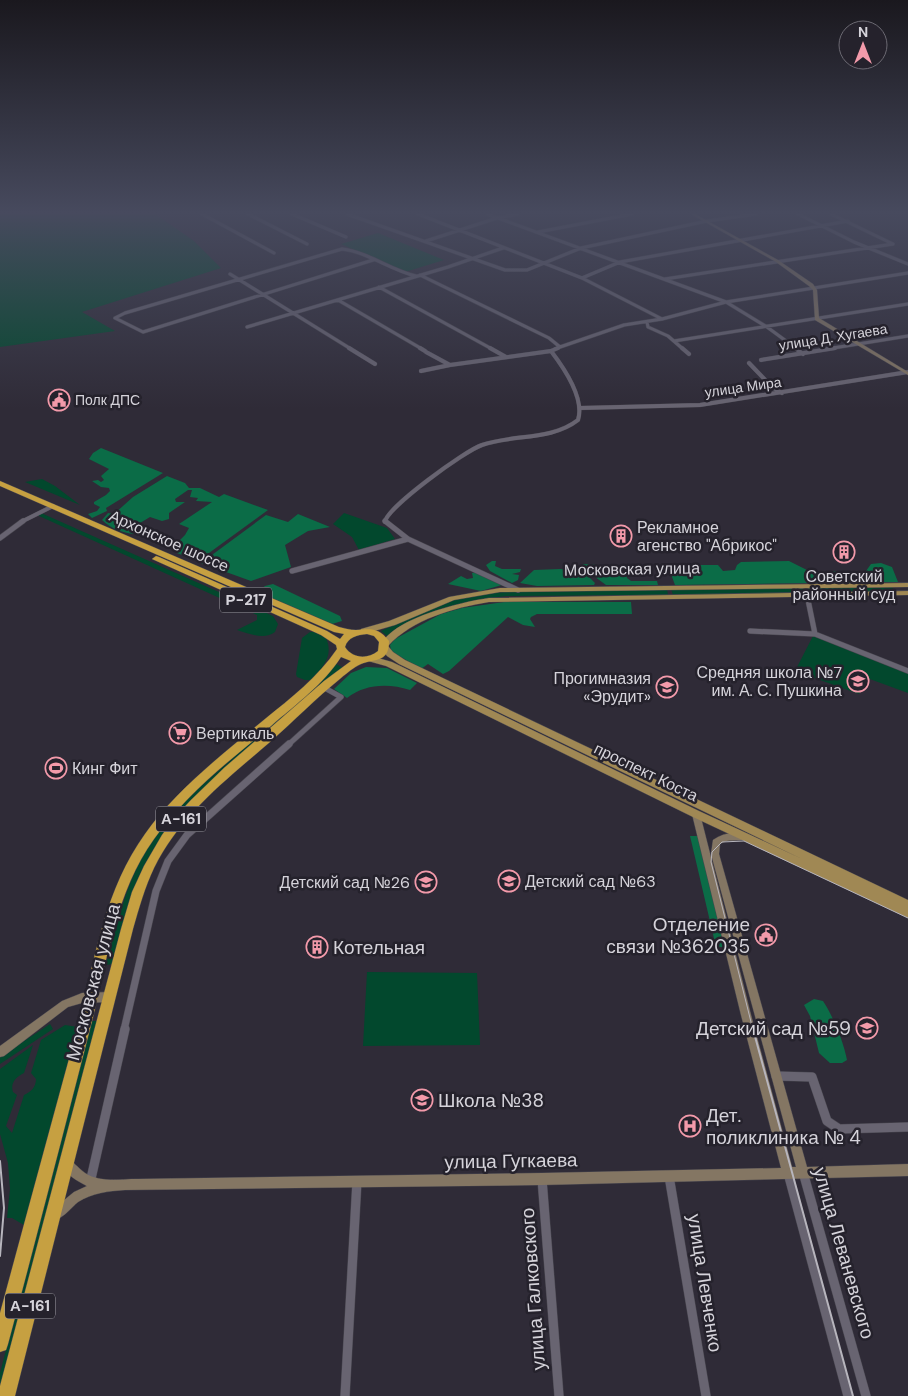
<svg xmlns="http://www.w3.org/2000/svg" width="908" height="1396" font-family="'DM Sans',sans-serif">
<rect width="100%" height="100%" fill="#2f2b37"/>
<path fill="#02482d" d="M 0,214 L 155,214 L 194,241 L 221,268 L 82,312 L 115,331 L 0,347 Z
M 378,233 L 444,260 L 405,272 L 341,244 Z
M 42,479 L 55,486 L 80,505 L 25,482 Z
M 41,513 L 273,616 L 278,624 L 275,632 C 265,640 249,634 237,630 L 257,620 L 257,615 L 37,515 Z
M 344,513 L 387,528 L 395,539 L 359,550 L 352,537 L 333,524 Z
M 892,587 L 895,592 L 673,595 L 671,589 Z
M 667,589 L 668,595 L 506,596 L 476,600 L 434,611 L 387,636 L 381,631 L 439,604 L 467,596 L 513,591 Z
M 310,632 L 317,632 L 326,638 C 334,656 323,667 311,680 L 305,680 L 297,677 L 296,674 L 302,638 Z
M 813,636 L 908,672 L 908,693 L 867,678 L 859,694 L 795,671 Z
M 336,664 L 344,668 L 179,817 C 172,826 163,835 157,844 C 132,880 123,923 112,964 L 106,965 C 116,927 125,888 144,853 C 165,816 200,787 232,759 C 267,727 301,696 336,664 Z
M 367,972 L 477,973 L 480,1045 L 363,1046 Z
M 91,1021 L 99,1021 L 0,1396 L 0,1373 Z
M 50,1024 L 53,1029 L 0,1064 L 0,1057 Z
M 65,1025 L 78,1027 L 24,1225 L 12,1218 L 7,1218 L 10,1189 L 8,1163 L 0,1134 L 0,1069 L 33,1045 L 24,1073 C 16,1077 10,1083 13,1092 L 17,1095 L 6,1126 L 12,1133 L 24,1095 C 31,1092 36,1087 36,1079 L 31,1073 L 41,1040 Z"/>
<path fill="#0b6c47" d="M 101,448 L 163,473 L 106,508 L 107,511 L 92,518 L 88,514 L 97,511 L 100,507 L 94,504 L 94,502 L 106,495 L 110,491 L 109,488 L 101,487 L 92,481 L 98,480 L 101,482 L 104,480 L 101,476 L 109,469 L 89,459 L 93,453 Z
M 167,476 L 185,483 L 189,488 L 200,488 L 219,497 L 224,494 L 268,510 L 198,561 L 177,553 L 173,547 L 185,535 L 189,528 L 179,524 L 212,502 L 196,501 L 198,498 L 190,497 L 192,490 L 188,490 L 175,499 L 176,502 L 185,502 L 169,513 L 169,519 L 162,521 L 150,517 L 135,526 L 135,530 L 141,531 L 139,534 C 127,535 111,529 102,520 L 108,513 L 114,514 L 133,497 Z
M 298,514 L 330,527 L 308,531 L 285,545 L 291,567 L 251,581 L 201,563 L 266,515 L 288,522 Z
M 492,561 L 496,561 L 495,566 L 502,569 L 521,569 L 520,572 L 512,574 L 519,575 L 518,580 L 512,583 L 490,571 L 486,565 Z
M 789,561 L 811,572 L 866,571 L 871,564 L 881,563 L 892,567 L 898,582 L 675,585 L 668,566 L 677,568 L 694,565 L 718,565 L 723,571 L 735,570 L 737,565 L 741,562 Z
M 584,564 L 624,567 L 627,578 L 631,581 L 657,581 L 658,585 L 606,585 L 583,568 L 582,565 Z
M 560,569 L 583,571 L 595,583 L 594,585 L 537,586 L 520,583 L 534,570 Z
M 477,572 L 502,585 L 481,591 L 448,584 L 461,576 L 467,579 L 473,578 L 472,573 Z
M 273,584 L 340,616 L 342,621 L 332,624 L 260,593 L 261,589 L 265,586 Z
M 504,602 L 631,602 L 632,614 L 537,614 L 531,617 L 530,619 L 535,627 L 523,625 L 508,617 L 449,671 L 443,674 L 428,664 L 421,669 L 391,651 L 390,645 L 395,639 L 441,614 L 462,608 Z
M 366,667 L 387,668 L 417,683 L 410,690 C 388,683 365,684 347,698 L 334,689 L 351,673 Z
M 690,836 L 701,836 L 729,947 L 716,947 Z
M 814,999 L 823,1001 C 833,1016 844,1043 847,1060 L 842,1063 L 830,1063 L 819,1053 L 810,1016 L 804,1005 Z"/>
<g fill="none" stroke-linecap="round" stroke-linejoin="round">
<g stroke="#48464f" stroke-width="4">
<path id="street-far4" d="M 202,214 L 274,253
M 248,214 L 307,244
M 292,214 L 346,237
M 347,214 L 505,270 L 527,270 L 581,248 L 707,221 L 756,214
M 418,214 L 582,278 L 662,319
M 487,214 L 726,302 L 767,327 L 797,349
M 798,214 L 854,242 L 908,264
M 831,214 L 893,244
M 538,232 L 632,214
M 426,241 L 497,218 L 518,214
M 373,260 L 143,332 L 115,318 L 125,313 L 342,249 C 368,252 390,270 416,276
M 230,274 L 351,349
M 420,275 L 549,338 L 560,347 L 555,349
M 582,278 L 620,262 L 848,221
M 665,279 L 893,244
M 379,287 L 492,349
M 338,300 L 422,349
M 647,322 L 648,327 L 668,336 L 683,349
M 247,327 L 448,267 L 503,248
M 674,341 L 908,304
M 560,347 L 624,325 L 662,319 L 726,302 L 908,273
M 827,349 L 908,336"/>
</g>
<g stroke="#48464f" stroke-width="4.5">
<path id="street-far3" d="M 349,348 L 375,364
M 420,348 L 425,351
M 490,348 L 506,357
M 682,348 L 689,354
M 795,348 L 803,354
M 426,352 L 450,365
M 761,360 L 835,348
M 749,363 L 772,387 L 782,393
M 421,371 L 450,365 L 551,351 L 558,348
M 580,408 L 700,405 L 908,372
M 21,522 L 53,506
M 385,522 C 386,508 466,450 482,445 C 513,434 551,441 578,420 C 585,398 564,368 551,351"/>
</g>
<g stroke="#48464f" stroke-width="6">
<path id="street-far2" d="M 385,521 L 408,539 L 518,590
M 0,538 L 23,521
M 292,571 L 408,539
M 750,631 L 815,634 L 807,595
M 815,634 L 908,671
M 288,745 L 341,697 L 323,687"/>
</g>
<g stroke="#48464f" stroke-width="8">
<path id="street-far1" d="M 124,1030 L 156,891 L 168,861 L 187,835 L 289,744"/>
</g>
<g stroke="#48464f" stroke-width="10">
<path id="street" d="M 776,1076 L 812,1077 L 827,1121 L 839,1129 L 908,1127
M 803,1172 L 866,1396
M 788,1173 L 848,1396
M 669,1176 L 706,1396
M 542,1179 L 559,1396
M 90,1183 L 125,1029
M 345,1396 L 357,1181"/>
</g>
<g stroke="#48464f" stroke-width="1">
<path id="secondary" d="M 691,214 L 695,214 L 778,260 L 813,284 L 817,290 L 819,318 L 908,372 L 908,375 L 815,320 L 813,290 L 809,286 L 776,262 Z
M 696,811 L 699,812 L 700,814 L 751,1015 L 792,1167 L 796,1167 L 711,854 L 713,840 C 723,833 734,831 746,835 L 747,837 L 746,839 C 737,842 729,838 720,844 L 719,854 L 807,1167 L 908,1164 L 908,1176 L 542,1185 L 125,1190 C 109,1191 92,1193 78,1202 C 71,1208 65,1216 56,1220 L 52,1218 L 50,1214 L 52,1210 L 74,1192 L 87,1186 C 77,1181 65,1174 60,1163 L 62,1159 L 66,1157 C 73,1161 78,1168 85,1173 C 101,1183 119,1179 137,1179 L 542,1173 L 781,1168 L 741,1015 L 692,814 L 693,812 Z
M 109,992 L 112,994 L 114,997 L 112,1000 L 109,1002 L 82,1003 L 68,1007 L 4,1056 L 0,1057 L 0,1046 L 62,1001 L 82,993 Z"/>
</g>
<g stroke="#48464f" stroke-width="1">
<path id="primary" d="M 908,583 L 908,587 L 500,592 L 454,600 L 395,625 L 364,634 L 360,631 L 361,629 L 389,621 L 449,597 L 500,588 Z
M 908,591 L 908,595 L 489,602 C 453,608 413,619 388,646 L 393,652 L 405,660 L 908,900 L 908,918 L 693,817 L 386,666 L 368,661 L 367,659 L 371,656 L 392,662 L 699,811 L 802,859 L 399,664 L 387,656 L 380,647 C 390,619 461,602 489,598 Z"/>
</g>
<g stroke="#48464f" stroke-width="1">
<path id="highway" d="M 0,481 L 339,627 C 344,628 350,630 356,630 C 371,629 378,627 389,641 C 389,663 376,658 361,664 C 354,667 347,673 341,678 C 316,698 294,721 270,742 C 227,779 180,815 154,868 C 145,887 139,908 133,929 L 15,1396 L 0,1396 L 0,1386 L 121,929 L 132,892 L 144,866 L 162,835 L 175,817 L 191,800 L 224,768 L 324,681 L 351,661 L 341,657 C 324,684 295,705 271,726 C 230,760 185,795 154,839 C 114,895 107,964 90,1029 C 63,1134 36,1239 8,1344 L 6,1350 L 0,1352 L 0,1313 C 26,1217 52,1121 78,1026 C 95,959 104,891 145,834 C 175,791 225,752 265,719 C 291,698 318,677 337,649 L 336,645 L 321,635 L 152,559 L 156,556 L 159,557 L 327,631 L 340,639 L 344,634 L 334,632 L 0,486 ZM 367,634 L 374,636 L 379,642 L 378,651 C 367,660 352,658 345,647 C 348,637 357,635 367,634 Z"/>
</g>
<use href="#street-far4" stroke="#686471" stroke-width="3"/>
<use href="#street-far3" stroke="#686471" stroke-width="4"/>
<use href="#street-far2" stroke="#686471" stroke-width="5"/>
<use href="#street-far1" stroke="#686471" stroke-width="7"/>
<use href="#street" stroke="#686471" stroke-width="9"/>
<use href="#secondary" fill="#847663" fill-rule="evenodd"/>
<use href="#primary" fill="#a08854" fill-rule="evenodd"/>
<use href="#highway" fill="#c6a041" fill-rule="evenodd"/>
<path stroke="#b7b5bd" stroke-width="1" d="M 753,1030 L 711,862 L 712,852 L 722,842 L 744,841 L 908,918"/>
<path stroke="#b7b5bd" stroke-width="2" d="M 753,1029 L 853,1396
M 0,1161 L 4,1208 L 0,1256"/>
</g>
<linearGradient id="sky" x2="0" y2="1"><stop stop-color="#1a181e"/><stop offset="0.52" stop-color="#474a5e"/><stop offset="1" stop-color="#474a5e" stop-opacity="0"/></linearGradient>
<rect width="908" height="409" fill="url(#sky)"/>
<defs>
<g id="civic-ring" transform="scale(1.125)"><circle r="9.5" fill="#25222c" stroke="#f39aaa" stroke-width="1.5"/><path d="M-.6-6.5H3V-4.5H.6V-3L4-1V1h2V6H-6V1h2V-1L-.6-3ZM-1.2 2.5V6h2.4V2.5Z" fill="#f39aaa"/></g>
<g id="building-ring" transform="scale(1.125)"><circle r="9.5" fill="#25222c" stroke="#f39aaa" stroke-width="1.5"/><path d="M-4-6H4V6H1V3H-1V6H-4ZM-2.5-4.3h1.7v1.8h-1.7ZM.8-4.3h1.7v1.8H.8ZM-2.5-1h1.7V.8h-1.7ZM.8-1h1.7V.8H.8Z" fill="#f39aaa"/></g>
<g id="school-ring" transform="scale(1.125)"><circle r="9.5" fill="#25222c" stroke="#f39aaa" stroke-width="1.5"/><path d="M0-5L7-2L0 1L-7-2ZM-4 1L0 2.5L4 1V4Q0 6-4 4Z" fill="#f39aaa"/></g>
<g id="supermarket-ring" transform="scale(1.125)"><circle r="9.5" fill="#25222c" stroke="#f39aaa" stroke-width="1.5"/><path d="M-6-5.5h2.5l.6 2H6L4.5 2H-2.5L-4.4-4H-6ZM-1.5 3.2a1.3 1.3 0 1 0 .1 0ZM3 3.2a1.3 1.3 0 1 0 .1 0Z" fill="#f39aaa"/></g>
<g id="stadium-ring" transform="scale(1.125)"><circle r="9.5" fill="#25222c" stroke="#f39aaa" stroke-width="1.5"/><path d="M0-5a6.5 5 0 1 0 0 10a6.5 5 0 1 0 0-10ZM-3.5-1.8h7v3.6h-7Z" fill="#f39aaa"/></g>
<g id="hospital-ring" transform="scale(1.125)"><circle r="9.5" fill="#25222c" stroke="#f39aaa" stroke-width="1.5"/><path d="M-5-5h3v3.5h4V-5h3V5h-3V1.5h-4V5h-3Z" fill="#f39aaa"/></g>
</defs>
<g fill-rule="evenodd">
<use href="#civic-ring" x="59" y="400"/>
<use href="#building-ring" x="621" y="536"/>
<use href="#building-ring" x="844" y="552"/>
<use href="#school-ring" x="858" y="681"/>
<use href="#school-ring" x="667" y="687"/>
<use href="#supermarket-ring" x="180" y="733"/>
<use href="#stadium-ring" x="56" y="768"/>
<use href="#school-ring" x="509" y="881"/>
<use href="#school-ring" x="426" y="882"/>
<use href="#civic-ring" x="766" y="935"/>
<use href="#building-ring" x="317" y="947"/>
<use href="#school-ring" x="867" y="1028"/>
<use href="#school-ring" x="422" y="1100"/>
<use href="#hospital-ring" x="690" y="1126"/>
</g>
<g text-anchor="middle" dominant-baseline="central" stroke-width="5" stroke-linejoin="round" paint-order="stroke">
<g font-size="14" fill="#d5d3da" stroke="#25222c">
<text transform="translate(833 337) rotate(-9)">улица Д. Хугаева</text>
<text transform="translate(743 387) rotate(-8)">улица Мира</text>
</g>
<g font-size="14" fill="#d5d3da" stroke="#25222c" text-anchor="start">
<text x="75" y="400">Полк ДПС</text>
</g>
<g fill="#25222c" stroke="#a09ea6" stroke-width="1">
<rect x="220" y="587.5" width="52" height="25" rx="4"/>
<rect x="156" y="806.5" width="50" height="25" rx="4"/>
<rect x="5" y="1293.5" width="50" height="25" rx="4"/>
</g>
<g font-size="15" font-weight="bold" fill="#d5d3da">
<text x="246" y="600">Р-217</text>
<text x="181" y="819">А-161</text>
<text x="30" y="1306">А-161</text>
</g>
<g font-size="16" fill="#d5d3da" stroke="#25222c" text-anchor="start">
<text x="637" y="527">Рекламное<tspan x="637" dy="18">агенство "Абрикос"</tspan></text>
<text x="844" y="576" text-anchor="middle">Советский<tspan x="844" dy="18">районный суд</tspan></text>
<text x="842" y="672" text-anchor="end">Средняя школа №7<tspan x="842" dy="18">им. А. С. Пушкина</tspan></text>
<text x="651" y="678" text-anchor="end">Прогимназия<tspan x="651" dy="18">«Эрудит»</tspan></text>
<text x="196" y="733">Вертикаль</text>
<text x="72" y="768">Кинг Фит</text>
<text x="525" y="881">Детский сад №63</text>
<text x="410" y="882" text-anchor="end">Детский сад №26</text>
</g>
<g font-size="16" fill="#d5d3da" stroke="#25222c">
<text transform="translate(169 541) rotate(24)">Архонское шоссе</text>
<text transform="translate(632 569) rotate(-1)">Московская улица</text>
<text transform="translate(646 772) rotate(26)">проспект Коста</text>
</g>
<g font-size="19" fill="#d5d3da" stroke="#25222c" text-anchor="start">
<text x="750" y="924" text-anchor="end">Отделение<tspan x="750" dy="22">связи №362035</tspan></text>
<text x="333" y="947">Котельная</text>
<text x="851" y="1028" text-anchor="end">Детский сад №59</text>
<text x="438" y="1100">Школа №38</text>
<text x="706" y="1115">Дет.<tspan x="706" dy="22">поликлиника № 4</tspan></text>
</g>
<g font-size="19" fill="#d5d3da" stroke="#25222c">
<text transform="translate(93 982) rotate(-75)">Московская улица</text>
<text transform="translate(511 1161) rotate(-1)">улица Гугкаева</text>
<text transform="translate(844 1253) rotate(74)">улица Леваневского</text>
<text transform="translate(705 1283) rotate(81)">улица Левченко</text>
<text transform="translate(533 1289) rotate(-94)">улица Галковского</text>
</g>
</g>
<g transform="translate(863 45)"><circle r="24" fill="#25222c" stroke="#6b6972"/>
<path d="M0-4L9 19L0 12L-9 19Z" fill="#f39aaa"/>
<text y="-8" font-size="14" font-weight="bold" text-anchor="middle" fill="#d5d3da">N</text>
</g>
</svg>
